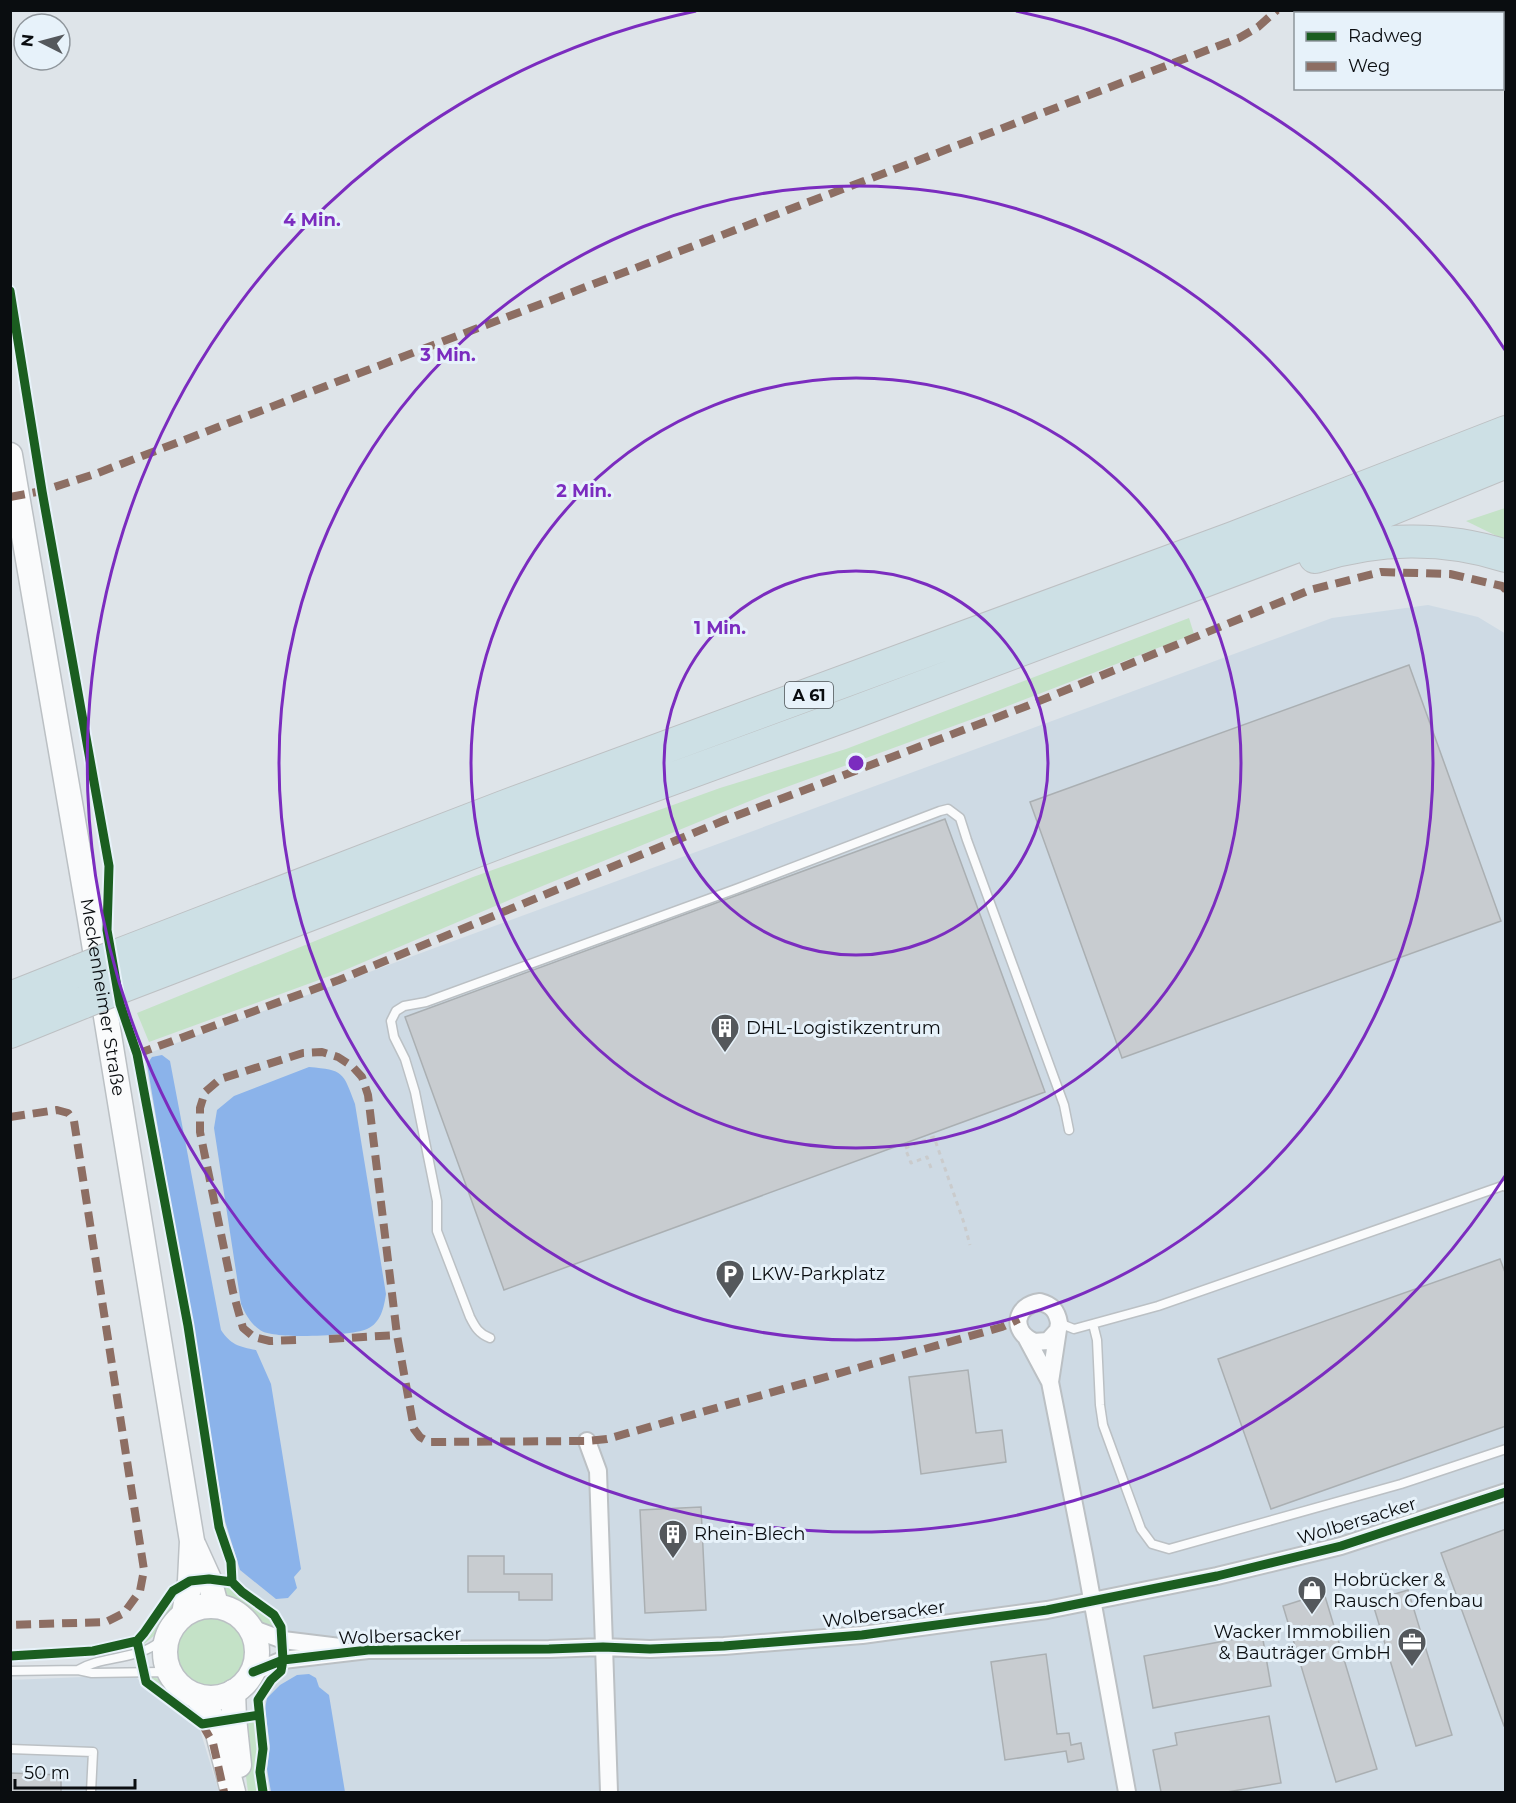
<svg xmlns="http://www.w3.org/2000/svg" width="1516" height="1803" font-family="Montserrat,sans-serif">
<rect width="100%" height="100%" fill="#dee4e9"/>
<path fill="#cedae4" d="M 1428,605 L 1478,617 L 1506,634 L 1505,1792 L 268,1792 L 264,1770 L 267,1747 L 261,1702 L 272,1686 L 288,1669 L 289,1633 L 277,1614 L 248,1592 L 238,1581 L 235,1560 L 222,1524 L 141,1056 L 1332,618 Z
M 133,1675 L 200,1730 L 219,1792 L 11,1792 L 10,1680 Z"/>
<path fill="#c4e2c7" d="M 1505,508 L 1505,540 L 1466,521 Z
M 1189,618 L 1194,634 L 1000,709 L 762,796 L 540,887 L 338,973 L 149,1042 L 137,1013 L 473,877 L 720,788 L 846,749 Z
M 217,1582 C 237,1590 275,1612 278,1634 L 261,1624 L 245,1607 L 225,1593 Z
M 177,1591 L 176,1608 L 156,1634 L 144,1644 L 144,1637 Z
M174 1650a38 38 0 1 1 76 0a38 38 0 1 1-76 0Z
M 149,1676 L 159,1679 L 196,1705 L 201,1719 L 152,1684 Z
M 239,1721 L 252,1721 L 257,1724 C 260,1747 257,1769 261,1792 L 248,1792 Z"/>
<path fill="#8bb3ea" d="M 162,1055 L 170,1061 L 221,1330 C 230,1344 239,1347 256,1350 L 271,1384 L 301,1569 L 294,1577 L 297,1588 L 288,1598 L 276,1599 L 240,1570 L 225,1521 L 147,1064 L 152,1057 Z
M 309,1067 C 344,1070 343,1072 355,1104 L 386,1294 C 384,1307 381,1323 367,1329 C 351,1336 273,1340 260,1330 C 250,1323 246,1315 241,1304 L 214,1128 L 217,1110 L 234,1096 Z
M 309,1674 L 316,1678 L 319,1687 L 329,1695 L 345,1792 L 271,1792 L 267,1769 L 270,1746 L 265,1709 L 267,1698 L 280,1685 L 297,1675 Z"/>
<path fill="#c8ccd0" stroke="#aaafb2" stroke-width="1.5" d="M 1409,665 L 1501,921 L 1122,1058 L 1030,802 Z
M 945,819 L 1045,1092 L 504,1290 L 405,1017 Z
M 1500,1259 L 1506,1275 L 1506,1426 L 1271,1509 L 1218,1359 Z
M 968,1370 L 976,1433 L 1002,1430 L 1006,1462 L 921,1474 L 909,1377 Z
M 701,1507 L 706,1610 L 645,1613 L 640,1510 Z
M 1506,1529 L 1506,1726 L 1504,1726 L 1441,1553 Z
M 468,1556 L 504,1556 L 504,1574 L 552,1574 L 552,1600 L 519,1600 L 519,1592 L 468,1592 Z
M 1408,1590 L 1452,1735 L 1416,1746 L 1372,1601 Z
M 1324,1593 L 1377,1769 L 1336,1782 L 1283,1606 Z
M 1262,1634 L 1271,1686 L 1153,1708 L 1144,1656 Z
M 1046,1654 L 1057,1734 L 1069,1733 L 1071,1745 L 1081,1743 L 1084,1759 L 1068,1762 L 1066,1751 L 1005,1760 L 991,1662 Z
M 1269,1716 L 1281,1783 L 1227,1792 L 1161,1792 L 1153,1750 L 1177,1745 L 1175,1733 Z
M 10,1773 L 61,1775 L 61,1792 L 10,1792 Z"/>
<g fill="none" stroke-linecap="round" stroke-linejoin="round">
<g stroke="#bbc0c4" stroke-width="11">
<path id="lane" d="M 1059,1323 L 1074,1329 L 1158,1306 L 1505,1185 L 1506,1187
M 1093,1324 L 1097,1340 L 1100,1405 L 1103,1425 L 1141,1529 L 1152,1544 L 1169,1549 L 1401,1484 L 1506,1449
M 490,1338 C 479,1334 475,1327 470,1317 L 437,1231 L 437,1201 L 415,1092 L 405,1059 L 394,1037 L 391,1021 L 396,1011 L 404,1006 L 426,1002 L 736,889 L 940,811 L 948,809 L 960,818 L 967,840 L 1064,1105 L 1069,1130
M 78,1670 C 102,1656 132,1660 155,1645 C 161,1641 166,1634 171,1628
M 10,1671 L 78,1670 L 92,1673 L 161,1672 L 172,1676
M 10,1749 L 93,1752 L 91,1792"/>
</g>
<g stroke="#bbc0c4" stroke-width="20">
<path id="street" d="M 1027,1339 L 1050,1382 L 1084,1555 L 1127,1792
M 1050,1382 L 1059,1323 C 1057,1311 1052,1305 1040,1302 C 1015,1305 1010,1331 1034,1342 L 1048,1341 L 1058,1330
M 587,1441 L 598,1471 L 609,1792
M 251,1628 L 283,1640 L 340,1647
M 253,1672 L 283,1660 L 368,1650 L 549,1649 L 603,1647 L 650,1649 L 724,1646 L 862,1635 L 1047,1610 L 1217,1576 L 1341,1546 L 1506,1492"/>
</g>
<g stroke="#bbc0c4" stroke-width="27">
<g id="secondary">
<path id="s1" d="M 10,455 L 90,919 L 192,1541 L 190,1581 L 184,1614"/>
<path d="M 194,1546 L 209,1579 L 216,1605"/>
<circle cx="211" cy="1652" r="46"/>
<path d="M 233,1692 L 234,1718 L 239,1765"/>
<path d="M 197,1696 L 215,1722 L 233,1792"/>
</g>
</g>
<g stroke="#bdc0c3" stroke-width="34">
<path id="highway" d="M 1315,557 C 1377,537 1444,536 1506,556
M 113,957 L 503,807 L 1233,538 L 1506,432
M 118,988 L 510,838 L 855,712 L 1332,533 L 1506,462
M 10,998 L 78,971
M 10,1032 L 84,1002"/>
</g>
<path stroke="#cacbcc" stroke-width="3" stroke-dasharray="4.5 4.5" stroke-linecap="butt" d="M 931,1168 L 927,1157 L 911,1163 L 905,1148 L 934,1137 L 964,1223 L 970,1245"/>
<use href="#lane" stroke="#fafbfc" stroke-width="8"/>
<use href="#street" stroke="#fafbfc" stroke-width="16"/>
<use href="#secondary" stroke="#fafbfc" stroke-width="24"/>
<use href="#highway" stroke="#cde0e5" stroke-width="32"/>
<g stroke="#bdc0c3" stroke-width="34" stroke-linecap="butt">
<path id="highway-bridge" d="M 78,971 L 113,957
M 84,1002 L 118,988"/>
</g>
<use href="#highway-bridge" stroke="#cde0e5" stroke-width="32"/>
<path stroke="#8d6e63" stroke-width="8" stroke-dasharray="15 8" stroke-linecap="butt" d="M 10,497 L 42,491 L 95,474 L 1239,38 L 1258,27 L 1277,10
M 137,1054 L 339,980 L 725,820 L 1027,706 L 1310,590 L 1381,572 L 1450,574 L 1502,586 L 1506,590
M 10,1117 L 57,1110 L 68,1113 L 74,1121 L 144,1570 L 140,1591 L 124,1613 L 106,1622 L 10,1625
M 329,1339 L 397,1335
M 296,1340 L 270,1341 L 254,1337 L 243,1328 L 233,1292 L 200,1132 L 200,1108 L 205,1092 L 220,1079 L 303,1053 L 322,1052 L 338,1057 L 352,1066 L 362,1077 L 368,1095 L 397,1335 L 414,1429 L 420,1437 L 429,1442 L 587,1441 L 607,1439 L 1002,1327 L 1019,1319
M 202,1724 L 213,1743 L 224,1792"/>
<g stroke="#e7f2fa" stroke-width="13">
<path id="cycleway" d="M 10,291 L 42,491 L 109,866 L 107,930 L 120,1004 L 137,1054 L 188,1326 L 219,1527 L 231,1562 L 232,1582
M 10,1656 L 93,1651 L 137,1641
M 253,1672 L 283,1660 L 368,1650 L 549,1649 L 603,1647 L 650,1649 L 724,1646 L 862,1635 L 1047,1610 L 1217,1576 L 1341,1546 L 1506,1492
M 259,1715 L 202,1724 L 146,1682 L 137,1641 L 144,1633 L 173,1591 L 190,1581 L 209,1579 L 232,1582 L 242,1592 L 274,1615 L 281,1627 L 283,1660 L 281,1671 L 271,1680 L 258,1700 L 263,1749 L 260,1772 L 263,1792"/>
</g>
<use href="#cycleway" stroke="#1b5e20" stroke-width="9"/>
</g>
<g fill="none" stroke="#7b2cbf" stroke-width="3">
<circle cx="856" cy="763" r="192"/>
<circle cx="856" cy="763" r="385"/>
<circle cx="856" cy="763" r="577"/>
<path d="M1505 1176A769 769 0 1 1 696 11M1016 11A769 769 0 0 1 1505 350"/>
</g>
<defs>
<g id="building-pin" transform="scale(1.5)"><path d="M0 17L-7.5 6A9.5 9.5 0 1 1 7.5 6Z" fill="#54585c" stroke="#e7f2fa"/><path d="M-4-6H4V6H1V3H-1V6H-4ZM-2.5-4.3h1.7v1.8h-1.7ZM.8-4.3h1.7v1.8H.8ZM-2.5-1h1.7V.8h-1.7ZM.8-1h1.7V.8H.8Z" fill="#fff"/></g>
<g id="parking-pin" transform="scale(1.5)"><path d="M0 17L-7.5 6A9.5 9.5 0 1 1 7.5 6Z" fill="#54585c" stroke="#e7f2fa"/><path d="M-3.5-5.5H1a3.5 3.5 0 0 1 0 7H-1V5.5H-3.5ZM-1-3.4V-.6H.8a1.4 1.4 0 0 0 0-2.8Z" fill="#fff"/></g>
<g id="shop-pin" transform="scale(1.5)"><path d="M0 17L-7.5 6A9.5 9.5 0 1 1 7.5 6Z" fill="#54585c" stroke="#e7f2fa"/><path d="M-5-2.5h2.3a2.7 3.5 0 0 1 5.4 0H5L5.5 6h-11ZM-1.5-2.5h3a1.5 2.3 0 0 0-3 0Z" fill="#fff"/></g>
<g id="office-pin" transform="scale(1.5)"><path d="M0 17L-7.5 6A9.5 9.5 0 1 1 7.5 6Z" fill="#54585c" stroke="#e7f2fa"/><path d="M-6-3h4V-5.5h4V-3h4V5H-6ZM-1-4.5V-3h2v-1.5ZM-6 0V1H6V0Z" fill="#fff"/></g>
</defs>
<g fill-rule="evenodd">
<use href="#building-pin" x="725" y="1028"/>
<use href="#parking-pin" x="730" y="1274"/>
<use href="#building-pin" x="673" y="1534"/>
<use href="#shop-pin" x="1312" y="1590"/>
<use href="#office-pin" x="1412" y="1642"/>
</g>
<g text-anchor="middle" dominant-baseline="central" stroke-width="6" stroke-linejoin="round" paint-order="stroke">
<rect fill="#e7f2fa" stroke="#4c5256" stroke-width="1.5" x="785" y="682" width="48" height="26" rx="4.5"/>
<g font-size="16" font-weight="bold" fill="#0a0d10">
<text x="809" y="695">A 61</text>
</g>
<g font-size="18" fill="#0a0d10" stroke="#e7f2fa">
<text stroke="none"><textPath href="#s1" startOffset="550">Meckenheimer Straße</textPath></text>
<text transform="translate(1357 1521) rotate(-17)">Wolbersacker</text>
<text transform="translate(884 1614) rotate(-7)">Wolbersacker</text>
<text transform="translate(400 1636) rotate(-2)">Wolbersacker</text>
</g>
<g font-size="18" fill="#0a0d10" stroke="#e7f2fa" text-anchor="start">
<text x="746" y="1028">DHL-Logistikzentrum</text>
<text x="751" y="1274">LKW-Parkplatz</text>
<text x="694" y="1534">Rhein-Blech</text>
<text x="1333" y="1580">Hobrücker &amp;<tspan x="1333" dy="21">Rausch Ofenbau</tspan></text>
<text x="1391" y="1632" text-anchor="end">Wacker Immobilien<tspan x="1391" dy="21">&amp; Bauträger GmbH</tspan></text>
</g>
</g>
<circle cx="856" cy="763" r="9" fill="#7b2cbf" stroke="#e7f2fa" stroke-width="3"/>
<g font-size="18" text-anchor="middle" font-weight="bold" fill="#7b2cbf" stroke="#e7f2fa" stroke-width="6" stroke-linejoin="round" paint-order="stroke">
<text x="312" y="226">4 Min.</text>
<text x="448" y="361">3 Min.</text>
<text x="584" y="497">2 Min.</text>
<text x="720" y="634">1 Min.</text>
</g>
<rect width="1516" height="1803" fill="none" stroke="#0a0d10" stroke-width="24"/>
<rect x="1294" y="12" width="210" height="78" fill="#e7f2fa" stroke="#8f969c" stroke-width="1.5"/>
<rect x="1306" y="32" width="30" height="9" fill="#1b5e20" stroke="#8f969c" stroke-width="1.5"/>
<text x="1348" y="42" font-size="18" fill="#0a0d10">Radweg</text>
<rect x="1306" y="62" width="30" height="9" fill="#8d6e63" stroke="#8f969c" stroke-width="1.5"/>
<text x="1348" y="72" font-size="18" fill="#0a0d10">Weg</text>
<g transform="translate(42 42) rotate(276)"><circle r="28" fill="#e7f2fa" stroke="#8f969c" stroke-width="1.5"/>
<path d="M0-4.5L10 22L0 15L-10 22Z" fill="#54585c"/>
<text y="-9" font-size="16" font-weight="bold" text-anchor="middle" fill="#0a0d10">N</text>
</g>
<path d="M15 1779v9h120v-9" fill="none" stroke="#0a0d10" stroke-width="3"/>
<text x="24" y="1779" font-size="18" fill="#0a0d10" stroke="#e7f2fa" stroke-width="4.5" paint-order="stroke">50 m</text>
</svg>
